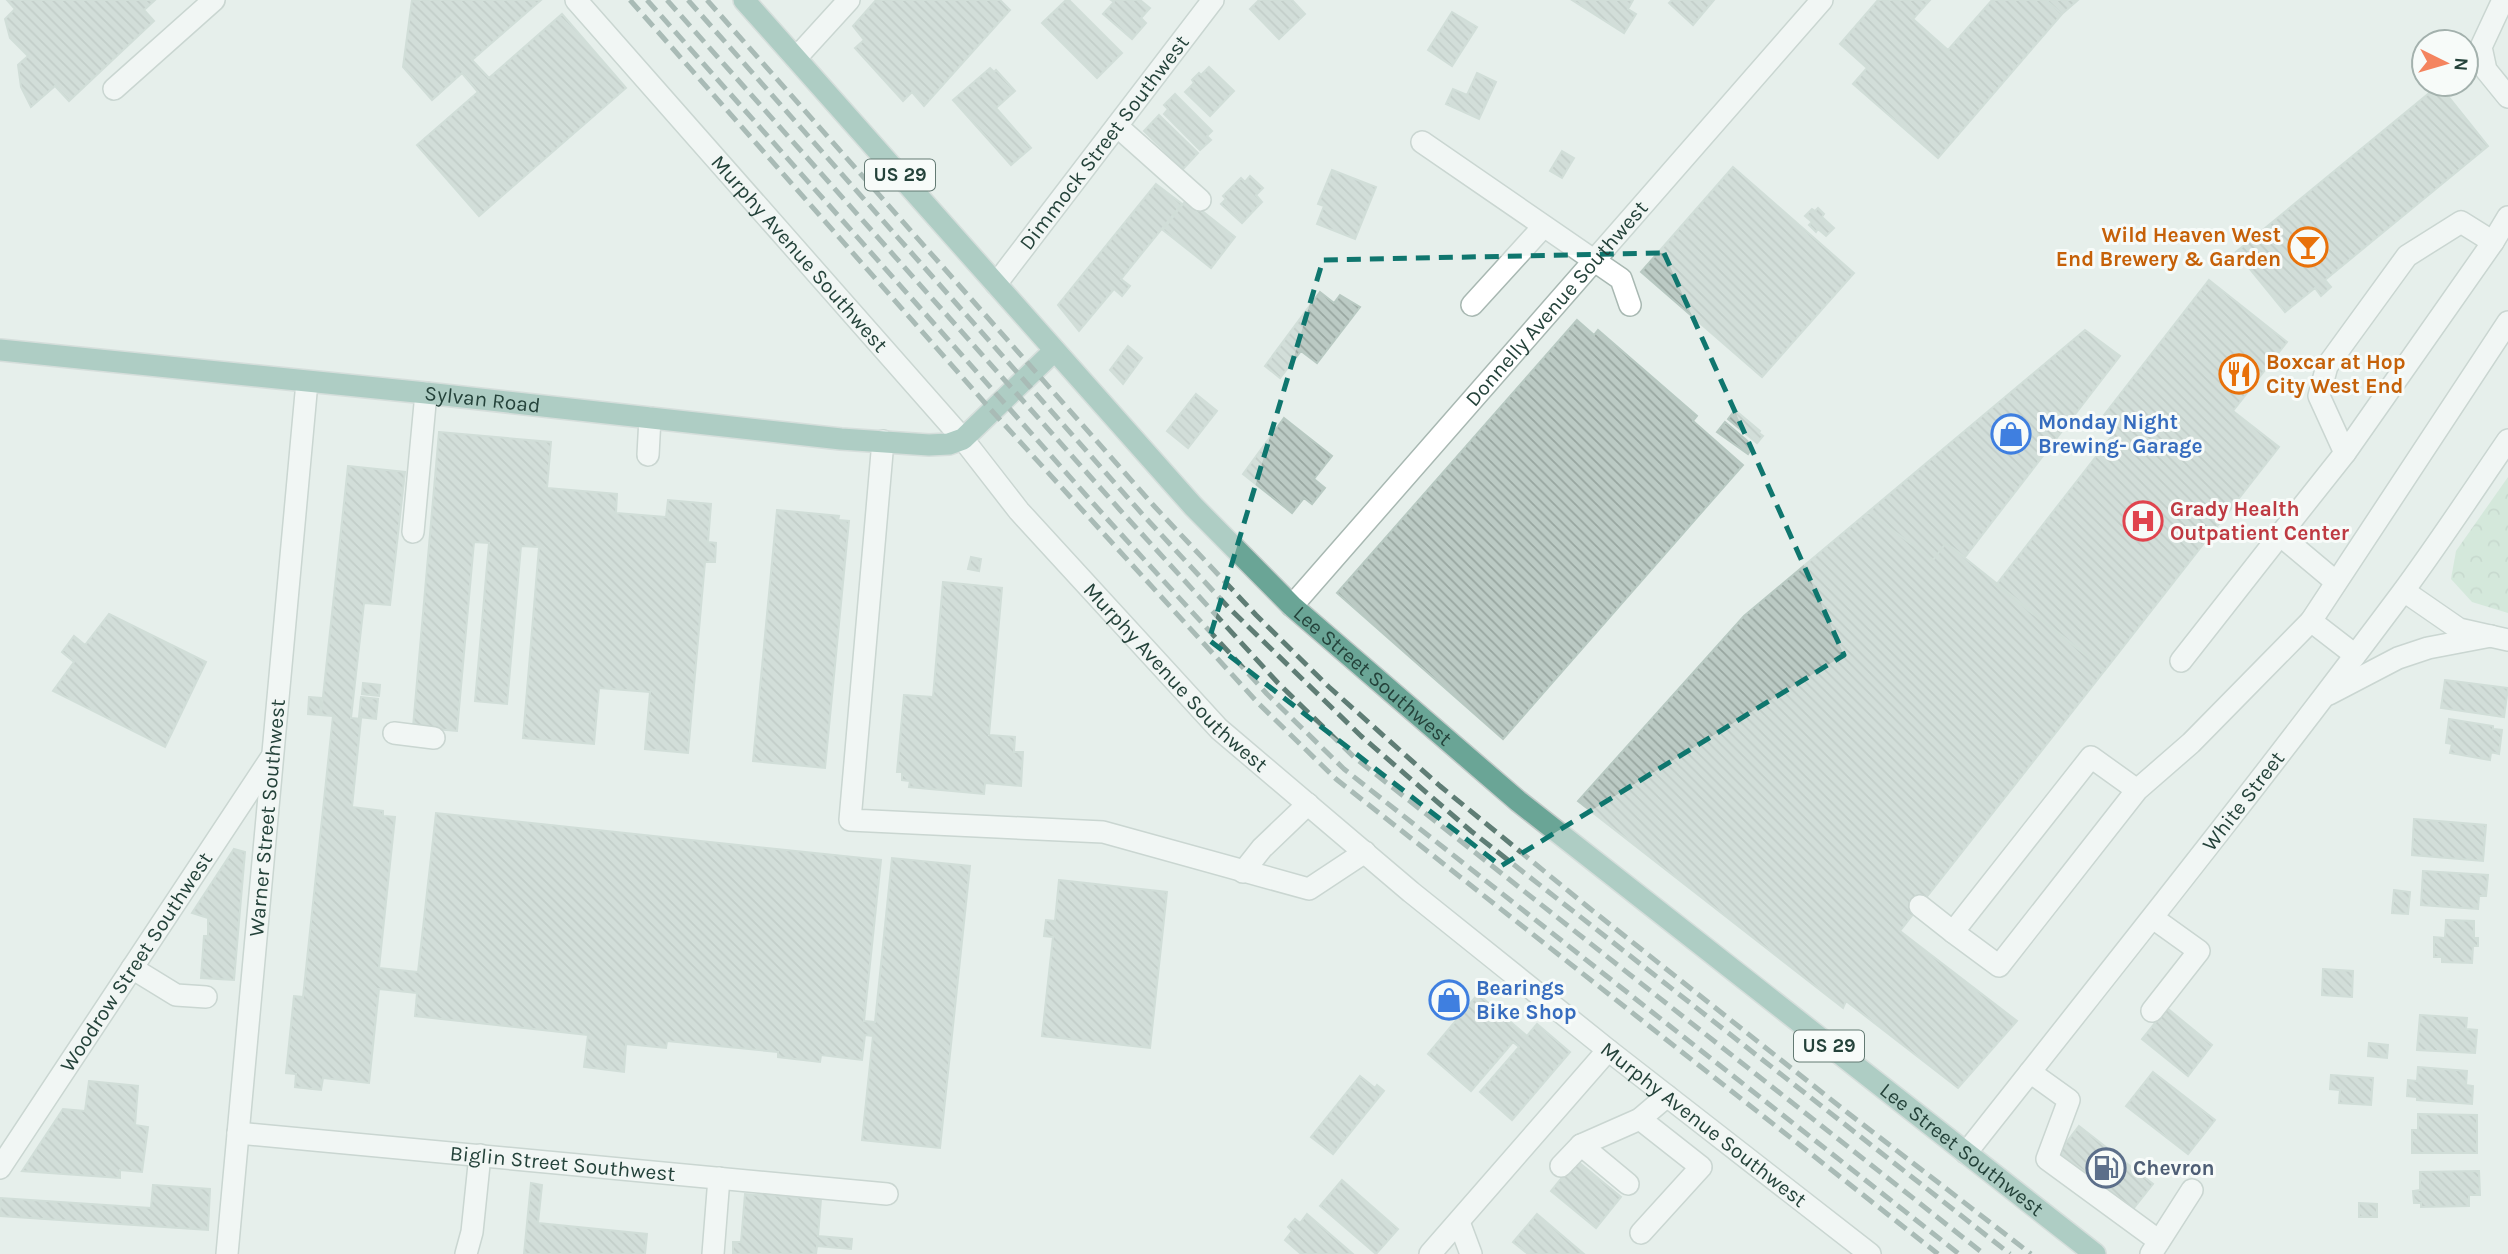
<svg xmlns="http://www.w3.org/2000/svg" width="2508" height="1254" font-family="Karla,sans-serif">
<defs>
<pattern id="park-crowns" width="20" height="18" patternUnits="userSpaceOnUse" patternTransform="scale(1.75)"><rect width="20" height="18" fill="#bfe0c8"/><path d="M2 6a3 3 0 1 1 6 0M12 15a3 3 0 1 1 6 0" fill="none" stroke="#a4c1ad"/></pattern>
<pattern id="building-back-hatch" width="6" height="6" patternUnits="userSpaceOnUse" patternTransform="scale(1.75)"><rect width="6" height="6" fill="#bbcac4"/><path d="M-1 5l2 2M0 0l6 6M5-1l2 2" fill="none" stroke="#98a6a0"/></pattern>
</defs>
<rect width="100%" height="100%" fill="#e6efeb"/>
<path fill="url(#park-crowns)" d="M 2508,477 L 2508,613 L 2472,602 L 2451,579 L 2456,551 Z"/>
<path fill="url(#building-back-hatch)" stroke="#b8c9c2" stroke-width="2" d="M 7,0 L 155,0 L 144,10 L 154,21 L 69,101 L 55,86 L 31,107 L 21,87 L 18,65 L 28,56 L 10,38 L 5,19 L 15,9 Z
M 412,0 L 541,0 L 472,60 L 489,78 L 562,14 L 626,88 L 479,216 L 417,145 L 478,92 L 462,73 L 432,100 L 403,67 Z
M 876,0 L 1000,0 L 1010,10 L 924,106 L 912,92 L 903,101 L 855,48 L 864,40 L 853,26 Z
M 1066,0 L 1069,0 L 1122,53 L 1097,78 L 1042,23 Z
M 1111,0 L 1140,0 L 1150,8 L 1141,18 L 1146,23 L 1132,39 L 1103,14 L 1114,2 Z
M 1259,0 L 1292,0 L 1305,14 L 1279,39 L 1250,9 Z
M 1572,0 L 1633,0 L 1628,9 L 1636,14 L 1624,33 Z
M 1672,0 L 1714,0 L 1693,25 L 1669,3 Z
M 1878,0 L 1930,0 L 1913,19 L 1948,50 L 1992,0 L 2046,0 L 2062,14 L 1938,158 L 1853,84 L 1867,68 L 1840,44 Z
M 2046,0 L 2078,0 L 2062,14 Z
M 1452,12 L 1477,27 L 1452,66 L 1428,50 Z
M 1209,67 L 1234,91 L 1210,116 L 1185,92 L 1194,83 L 1192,80 L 1199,73 L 1201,75 Z
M 990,68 L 994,72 L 996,70 L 1015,91 L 996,108 L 1031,148 L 1011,165 L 953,100 Z
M 1477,73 L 1496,82 L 1479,119 L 1446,104 L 1453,89 L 1467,95 Z
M 2439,85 L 2488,146 L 2325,280 L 2331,287 L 2321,296 L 2315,288 L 2285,312 L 2236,252 Z
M 1175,94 L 1212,131 L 1207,136 L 1211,140 L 1200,150 L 1164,114 L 1168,109 L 1164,105 Z
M 1159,115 L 1198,153 L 1183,169 L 1144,131 Z
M 1562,151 L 1574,158 L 1562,178 L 1550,171 Z
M 1733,167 L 1854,273 L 1762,377 L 1641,272 Z
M 1332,170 L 1376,187 L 1355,239 L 1317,224 L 1324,206 L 1318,204 Z
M 1250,176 L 1263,188 L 1256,195 L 1262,202 L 1242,223 L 1221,204 L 1226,199 L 1223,196 L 1241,178 L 1245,182 Z
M 1156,184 L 1182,204 L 1121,279 L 1130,286 L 1122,296 L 1114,289 L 1079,331 L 1058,305 Z
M 1187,199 L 1235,237 L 1211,268 L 1163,230 Z
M 1818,208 L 1824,214 L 1822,217 L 1834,228 L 1826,236 L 1818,229 L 1816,232 L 1809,225 L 1812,222 L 1805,216 L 1812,209 L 1815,211 Z
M 2209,280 L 2287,342 L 2233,411 L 2279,447 L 2105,670 L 1996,585 L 2112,436 L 2097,424 Z
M 1320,292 L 1334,303 L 1340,295 L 1360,307 L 1317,363 L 1301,351 L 1280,378 L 1265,366 Z
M 1577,320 L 1594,335 L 1598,330 L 1697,416 L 1693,421 L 1743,465 L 1503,739 L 1337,593 Z
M 2085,330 L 2120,356 L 1965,557 L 1946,543 L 1933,560 L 1868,512 Z
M 1128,346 L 1142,358 L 1123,384 L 1110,370 Z
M 1196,394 L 1217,411 L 1188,448 L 1167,431 Z
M 1735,410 L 1760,431 L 1759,433 L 1763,436 L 1757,443 L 1728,419 Z
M 1284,418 L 1332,456 L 1314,479 L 1325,488 L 1312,504 L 1304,498 L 1292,513 L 1243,474 Z
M 1725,422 L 1750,443 L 1748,445 L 1752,448 L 1748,454 L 1717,432 Z
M 439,432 L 551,442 L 547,488 L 617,494 L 616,513 L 666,517 L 668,500 L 711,504 L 708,542 L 716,543 L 715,562 L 705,562 L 688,753 L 645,749 L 650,692 L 599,688 L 594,744 L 523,738 L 539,547 L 521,546 L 507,704 L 475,701 L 489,543 L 474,542 L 457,731 L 413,727 Z
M 348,466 L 405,472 L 390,605 L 364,603 L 351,718 L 361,719 L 352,807 L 383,811 L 383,816 L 395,817 L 379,968 L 418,972 L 436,813 L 881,860 L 864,1021 L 875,1022 L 892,858 L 970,866 L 940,1148 L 862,1140 L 873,1036 L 865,1035 L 862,1060 L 821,1055 L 820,1062 L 778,1057 L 778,1052 L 667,1041 L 666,1048 L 626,1044 L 624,1072 L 584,1067 L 588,1035 L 415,1016 L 417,993 L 379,989 L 369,1083 L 323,1078 L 321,1090 L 295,1087 L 296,1074 L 286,1073 L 294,996 L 303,997 L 333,716 L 321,715 Z
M 777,510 L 839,516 L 838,520 L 849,521 L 825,768 L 753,761 Z
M 1868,512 L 1933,560 L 1946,543 L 2105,670 L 1900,931 L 2017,1021 L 1958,1088 L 1846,1001 L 1843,1008 L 1578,801 L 1744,616 Z
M 971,557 L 981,559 L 979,571 L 968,569 Z
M 943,582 L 1002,588 L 989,735 L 1015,737 L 1014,752 L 1023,752 L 1021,786 L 985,783 L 984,794 L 909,787 L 910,781 L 902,780 L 902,772 L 897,772 L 904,695 L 933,697 Z
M 109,614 L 206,662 L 165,747 L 53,691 L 74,662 L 62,652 L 74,636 L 85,645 Z
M 2445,680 L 2508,688 L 2504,717 L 2441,708 Z
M 363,683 L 380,685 L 379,696 L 362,694 Z
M 309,697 L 321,698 L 320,715 L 308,714 Z
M 361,697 L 378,699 L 376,719 L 359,717 Z
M 2449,719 L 2493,726 L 2493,729 L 2502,730 L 2499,754 L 2491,752 L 2490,760 L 2450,753 L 2452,744 L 2446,743 Z
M 2414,819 L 2486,825 L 2483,861 L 2412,855 Z
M 234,849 L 245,852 L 234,980 L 201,978 L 204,936 L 208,936 L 208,918 L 192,913 Z
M 2423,871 L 2488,875 L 2486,896 L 2479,896 L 2478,909 L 2421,905 Z
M 1059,880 L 1167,892 L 1150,1048 L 1042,1036 L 1053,937 L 1044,936 L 1046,920 L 1055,921 Z
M 2394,890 L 2410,892 L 2408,914 L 2392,913 Z
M 2446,920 L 2474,921 L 2474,938 L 2478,938 L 2478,946 L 2473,946 L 2472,963 L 2442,962 L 2442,957 L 2434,957 L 2434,937 L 2445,938 Z
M 2323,969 L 2353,971 L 2352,997 L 2322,995 Z
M 1478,994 L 1527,1036 L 1537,1024 L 1570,1052 L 1512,1120 L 1480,1092 L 1519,1047 L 1513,1042 L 1471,1091 L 1428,1054 Z
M 2167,1008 L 2212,1045 L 2188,1076 L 2142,1039 Z
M 2420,1015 L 2467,1018 L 2466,1029 L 2477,1030 L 2475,1053 L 2417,1050 Z
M 2369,1043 L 2388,1045 L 2387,1058 L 2368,1056 Z
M 2418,1067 L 2467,1071 L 2466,1085 L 2473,1086 L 2472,1104 L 2417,1100 L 2417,1097 L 2407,1096 L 2408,1080 L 2417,1081 Z
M 2153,1072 L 2215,1120 L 2188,1154 L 2126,1106 Z
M 2331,1075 L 2373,1078 L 2371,1105 L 2339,1103 L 2340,1090 L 2330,1089 Z
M 1360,1076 L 1375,1088 L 1377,1085 L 1384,1091 L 1333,1154 L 1311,1137 Z
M 89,1081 L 138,1086 L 135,1125 L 148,1127 L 142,1172 L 120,1170 L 120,1178 L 22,1171 L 63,1109 L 85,1111 Z
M 2418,1114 L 2477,1115 L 2477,1153 L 2412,1153 L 2412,1130 L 2418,1130 Z
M 2079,1126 L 2153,1184 L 2133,1209 L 2059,1152 Z
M 1576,1160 L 1621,1197 L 1596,1228 L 1551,1191 Z
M 2479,1171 L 2480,1195 L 2469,1195 L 2469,1206 L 2421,1207 L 2421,1203 L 2414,1203 L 2413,1191 L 2420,1190 L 2420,1172 Z
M 1342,1180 L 1398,1229 L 1376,1254 L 1320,1206 Z
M 531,1183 L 542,1185 L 538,1223 L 647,1234 L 645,1254 L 524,1254 Z
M 153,1185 L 210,1189 L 208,1230 L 0,1216 L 1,1198 L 151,1208 Z
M 759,1187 L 770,1188 L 769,1195 L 821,1199 L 818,1236 L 852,1239 L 851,1249 L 817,1246 L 816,1254 L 733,1254 L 733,1242 L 741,1242 L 745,1194 L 758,1195 Z
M 2359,1203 L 2377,1204 L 2377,1217 L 2359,1217 Z
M 1307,1214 L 1353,1254 L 1301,1254 L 1285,1240 L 1292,1231 L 1288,1227 L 1295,1219 L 1300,1223 Z
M 1537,1214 L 1584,1254 L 1528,1254 L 1513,1242 Z"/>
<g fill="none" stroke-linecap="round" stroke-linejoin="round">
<g stroke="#a8b8b2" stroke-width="24">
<g id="minor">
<path id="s1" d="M 576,0 L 963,439 L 1019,511 L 1219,729 L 1411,892 L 1608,1050 L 1870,1254"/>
<path d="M 2503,0 L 2481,47 L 2486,70 L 2508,97"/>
<path d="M 796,58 L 849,0"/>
<path d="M 114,89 L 214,0"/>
<path d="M 1117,126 L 1200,200"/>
<path d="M 1422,142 L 1621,279 L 1630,305"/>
<path id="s2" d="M 996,284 L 1213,0"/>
<path d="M 1472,305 L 1543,227"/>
<path d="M 883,441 L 850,820 L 1103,832 L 1309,889 L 1365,852"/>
<path d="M 2345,453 L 2493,242 L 2508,217"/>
<path d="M 648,455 L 650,418"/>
<path d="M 413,532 L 426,393"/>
<path d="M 2336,582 L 2280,535 L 2345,453 L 2319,396 L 2327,366 L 2407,256 L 2461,222 L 2493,242"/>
<path d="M 2404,591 L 2459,629 L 2508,640"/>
<path id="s3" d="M 1292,606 L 1822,0"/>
<path d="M 2311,621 L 2355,655"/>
<path d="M 2181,661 L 2280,535"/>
<path d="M 2329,694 L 2398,658 L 2428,648 L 2491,636"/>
<path d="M 394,733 L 434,738"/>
<path d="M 2137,790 L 2091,757 L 1953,932 L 1999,966 L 2137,790 L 2191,743 L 2311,621 L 2508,322"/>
<path d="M 1243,872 L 1262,848 L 1308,804"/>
<path d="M 1920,906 L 1953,932"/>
<path d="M 132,968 L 176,995 L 206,997"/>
<path d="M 2152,1011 L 2199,951 L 2153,918"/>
<path d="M 2030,1072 L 2069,1100 L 2047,1159 L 2159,1241"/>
<path d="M 1640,1119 L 1701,1167 L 1641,1233"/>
<path id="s4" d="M 238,1133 L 887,1194"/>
<path d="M 1581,1145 L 1628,1184"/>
<path id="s5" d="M 1966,1153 C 2113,967 2261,782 2402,593 C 2439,543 2473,491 2508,440"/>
<path d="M 1561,1166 L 1581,1145 L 1640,1119 L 1667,1096"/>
<path id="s6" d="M 0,1168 L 271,758"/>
<path d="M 1459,1222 L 1471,1254"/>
<path id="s7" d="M 227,1254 L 307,382"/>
<path d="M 466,1254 L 472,1232 L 480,1155"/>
<path d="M 713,1254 L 719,1178"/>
<path d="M 1430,1254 L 1608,1050"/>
<path d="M 2151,1254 L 2192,1190"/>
</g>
</g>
<g stroke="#c2cac8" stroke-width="24">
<g id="major">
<path id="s8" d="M 744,0 L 1193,506 L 1292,606 L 1518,801 L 2095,1254"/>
<path id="s9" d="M 0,350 L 426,393 L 841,439 L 929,445 L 949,444 L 963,439 L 1054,351"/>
</g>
</g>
<use href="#minor" stroke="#fff" stroke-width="21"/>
<use href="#major" stroke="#6aa596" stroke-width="21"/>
<path stroke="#5f7d75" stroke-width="5" stroke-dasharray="14 7" stroke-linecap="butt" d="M 630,0 L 992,411 L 1258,703 L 1336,779 L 1938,1254
M 647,0 L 1109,521 L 1267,694 L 1344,769 L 1959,1254
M 667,0 L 1120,510 L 1278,683 L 1354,757 L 1984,1254
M 688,0 L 1144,516 L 1228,607 L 1361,736 L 1471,831 L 2010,1254
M 707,0 L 1155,507 L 1256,615 L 1329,687 L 1440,786 L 1588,907 L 1848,1113 L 2031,1254"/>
</g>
<path d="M0 0H2508V1254H0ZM 1664,253 L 1844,655 L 1501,866 L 1209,640 L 1323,260 Z" fill="#e6efeb" fill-opacity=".55" fill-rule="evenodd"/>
<path fill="none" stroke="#0f766e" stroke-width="5" stroke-dasharray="14 9" stroke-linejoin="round" d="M 1664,253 L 1844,655 L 1501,866 L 1209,640 L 1323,260 Z"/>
<defs>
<g id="bar-ring" transform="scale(2.0125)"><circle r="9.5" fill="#f7fbf9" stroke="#e8710a" stroke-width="1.5"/><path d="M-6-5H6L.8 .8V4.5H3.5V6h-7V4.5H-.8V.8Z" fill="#e8710a"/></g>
<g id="restaurant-ring" transform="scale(2.0125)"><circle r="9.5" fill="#f7fbf9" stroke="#e8710a" stroke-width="1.5"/><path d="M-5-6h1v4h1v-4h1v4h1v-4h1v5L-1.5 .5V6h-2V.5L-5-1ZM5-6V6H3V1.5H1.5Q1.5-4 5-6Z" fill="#e8710a"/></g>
<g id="shop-ring" transform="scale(2.0125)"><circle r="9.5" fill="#f7fbf9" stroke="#3f7fe0" stroke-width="1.5"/><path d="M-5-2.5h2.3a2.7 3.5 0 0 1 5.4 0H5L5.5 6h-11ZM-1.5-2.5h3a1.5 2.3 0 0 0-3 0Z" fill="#3f7fe0"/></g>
<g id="hospital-ring" transform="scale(2.0125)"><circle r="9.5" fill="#f7fbf9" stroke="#e0444e" stroke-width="1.5"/><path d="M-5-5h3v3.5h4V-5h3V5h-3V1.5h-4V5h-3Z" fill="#e0444e"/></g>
<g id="fuel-ring" transform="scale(2.0125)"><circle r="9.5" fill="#f7fbf9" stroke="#5c6f8a" stroke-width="1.5"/><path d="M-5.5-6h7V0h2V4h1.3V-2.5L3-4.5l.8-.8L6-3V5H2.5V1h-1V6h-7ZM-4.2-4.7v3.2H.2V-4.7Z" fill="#5c6f8a"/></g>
</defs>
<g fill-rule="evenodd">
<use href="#bar-ring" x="2308" y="247"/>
<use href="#restaurant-ring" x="2239" y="374"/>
<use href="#shop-ring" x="2011" y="434"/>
<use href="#hospital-ring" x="2143" y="521"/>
<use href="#shop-ring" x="1449" y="1000"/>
<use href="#fuel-ring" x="2106" y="1168"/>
</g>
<g text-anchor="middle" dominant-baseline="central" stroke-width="6" stroke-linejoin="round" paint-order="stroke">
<g fill="#f7fbf9" stroke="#637a73" stroke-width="2">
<rect x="865" y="159.5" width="70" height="31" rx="5"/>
<rect x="1794" y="1030.5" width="70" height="31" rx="5"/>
</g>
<g font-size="19" font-weight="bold" fill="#24423a">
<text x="900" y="175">US 29</text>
<text x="1829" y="1046">US 29</text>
</g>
<g font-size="21" fill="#24423a" stroke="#f7fbf9">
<text stroke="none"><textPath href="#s2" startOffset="178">Dimmock Street Southwest</textPath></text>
<text stroke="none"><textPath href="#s1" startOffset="338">Murphy Avenue Southwest</textPath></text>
<text stroke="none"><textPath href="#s3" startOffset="402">Donnelly Avenue Southwest</textPath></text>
<text stroke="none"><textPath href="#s9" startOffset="485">Sylvan Road</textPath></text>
<text stroke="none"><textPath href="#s1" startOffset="905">Murphy Avenue Southwest</textPath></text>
<text stroke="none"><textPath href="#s8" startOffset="924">Lee Street Southwest</textPath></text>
<text stroke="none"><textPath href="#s5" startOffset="448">White Street</textPath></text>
<text stroke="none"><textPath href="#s7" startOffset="438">Warner Street Southwest</textPath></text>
<text stroke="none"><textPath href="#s6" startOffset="247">Woodrow Street Southwest</textPath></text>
<text stroke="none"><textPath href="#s1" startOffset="1598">Murphy Avenue Southwest</textPath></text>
<text stroke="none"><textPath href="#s8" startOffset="1680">Lee Street Southwest</textPath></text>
<text stroke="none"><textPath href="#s4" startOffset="326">Biglin Street Southwest</textPath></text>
</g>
<g font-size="21" font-weight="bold" fill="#c56008" stroke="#f7fbf9" text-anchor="end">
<text x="2281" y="235">Wild Heaven West<tspan x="2281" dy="24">End Brewery &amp; Garden</tspan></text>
<text x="2266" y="362" text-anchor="start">Boxcar at Hop<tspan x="2266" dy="24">City West End</tspan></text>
</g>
<g font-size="21" font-weight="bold" fill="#366cbe" stroke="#f7fbf9" text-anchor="start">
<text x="2038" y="422">Monday Night<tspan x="2038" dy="24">Brewing- Garage</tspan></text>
<text x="1476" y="988">Bearings<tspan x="1476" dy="24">Bike Shop</tspan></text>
</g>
<g font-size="21" font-weight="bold" fill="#be3a42" stroke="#f7fbf9" text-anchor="start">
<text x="2170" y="509">Grady Health<tspan x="2170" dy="24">Outpatient Center</tspan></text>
</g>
<g font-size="21" font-weight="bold" fill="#4e5e75" stroke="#f7fbf9" text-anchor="start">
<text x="2133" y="1168">Chevron</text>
</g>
</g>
<g transform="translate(2445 63) rotate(95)"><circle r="33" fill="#f7fbf9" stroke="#a3b1ad" stroke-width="2"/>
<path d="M0-5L12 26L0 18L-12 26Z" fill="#f4845f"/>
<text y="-10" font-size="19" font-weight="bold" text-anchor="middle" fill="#24423a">N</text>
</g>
</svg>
